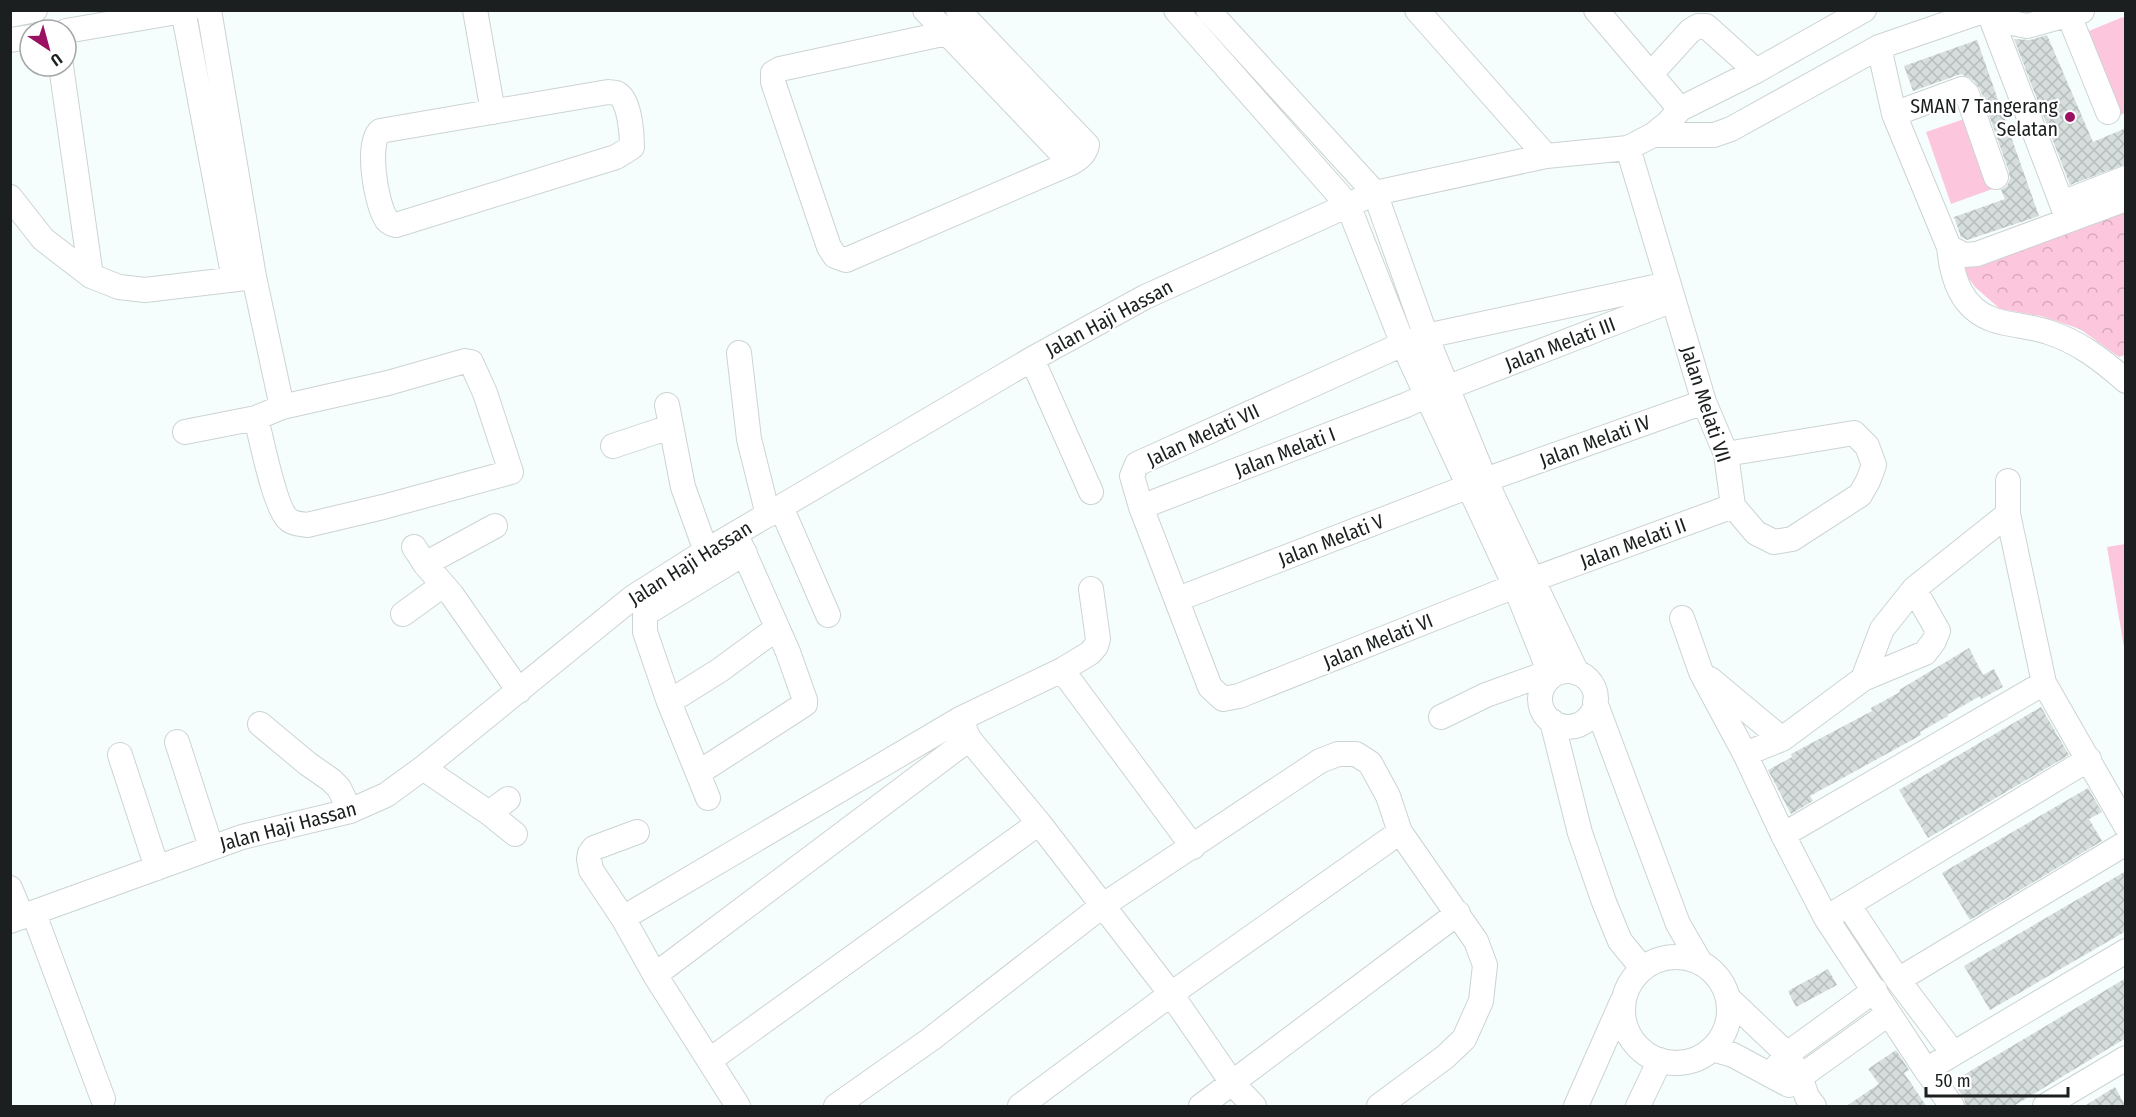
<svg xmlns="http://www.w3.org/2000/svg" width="2136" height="1117" font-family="'Fira Sans Condensed',sans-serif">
<defs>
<pattern id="park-crowns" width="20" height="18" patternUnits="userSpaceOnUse" patternTransform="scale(1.5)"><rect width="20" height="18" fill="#fcc7dd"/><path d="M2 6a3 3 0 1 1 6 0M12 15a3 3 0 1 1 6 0" fill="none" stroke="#d7aabd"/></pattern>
<pattern id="building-cross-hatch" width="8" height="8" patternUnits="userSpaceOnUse" patternTransform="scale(1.5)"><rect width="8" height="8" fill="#d6dddd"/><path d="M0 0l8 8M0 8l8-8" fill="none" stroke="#b7bdbd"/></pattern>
</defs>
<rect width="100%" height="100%" fill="#f6fdfd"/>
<path fill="url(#park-crowns)" d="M 2123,211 L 2125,212 L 2125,355 L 2119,357 L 2080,329 L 2041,316 L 2000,309 L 1975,287 L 1959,265 L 1978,267 Z"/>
<path fill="#fcc7dd" d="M 2123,17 L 2126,22 L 2125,113 L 2108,120 L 2074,37 Z
M 1973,116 L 1998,187 L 1951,204 L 1926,132 Z
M 2125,544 L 2126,544 L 2125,653 L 2107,547 Z"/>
<path fill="url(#building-cross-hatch)" d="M 2047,35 L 2093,142 L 2126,128 L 2126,164 L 2070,185 L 2014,39 L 2030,40 Z
M 1977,40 L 2039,216 L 1967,240 L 1961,237 L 1954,217 L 2005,199 L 2001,190 L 2007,186 L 2010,179 L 2009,172 L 1980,89 L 1972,79 L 1961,74 L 1913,91 L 1904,66 Z
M 1969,648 L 1983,675 L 1994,669 L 2003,687 L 1981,699 L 1980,696 L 1947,715 L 1948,716 L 1920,732 L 1921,735 L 1810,796 L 1813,801 L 1791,814 L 1768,770 L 1792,757 L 1791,754 L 1872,711 L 1871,708 L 1900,692 L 1899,690 Z
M 2041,707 L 2069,755 L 1928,838 L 1899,790 Z
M 2088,788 L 2102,812 L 2089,819 L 2102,841 L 1970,920 L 1942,873 Z
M 2126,871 L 2126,931 L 1990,1010 L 1964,966 Z
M 1828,969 L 1837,985 L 1796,1007 L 1788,991 Z
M 2126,978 L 2126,1038 L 2012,1107 L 1966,1107 L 1964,1098 L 1957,1088 L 1961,1086 L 1957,1079 Z
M 1896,1050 L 1909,1070 L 1904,1073 L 1927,1107 L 1845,1107 L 1879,1084 L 1868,1069 Z
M 2115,1087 L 2126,1107 L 2083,1107 Z"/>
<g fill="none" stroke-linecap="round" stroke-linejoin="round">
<g stroke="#ccd3d3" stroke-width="26">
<path id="minor" d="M 183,10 L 234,279
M 209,10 L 254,277 L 282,407
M 475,10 L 493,112
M 925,10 L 1071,163
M 1176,10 L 1348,205 L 1403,344 L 1515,586 L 1551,676
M 1208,10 L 1375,193 L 1426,336 L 1485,480 L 1577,673
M 1417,10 L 1546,156
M 1596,10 L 1680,109
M 1988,10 L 2068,220
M 1988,10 L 2012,23 L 2027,26 L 2082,11
M 2068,13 L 2108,112
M 10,15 L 35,10
M 66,31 L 189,10
M 947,33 L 780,69 L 773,73 L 773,82 L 829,247 L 835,256 L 846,260 L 1071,163 C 1079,159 1085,154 1087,145 L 958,10
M 10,40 L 30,37
M 1879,47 L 1894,114 L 1949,247 L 1964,255 L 1977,254 L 2126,199
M 61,66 L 91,276
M 1651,74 L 1690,31 L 1698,26 L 1706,26 L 1756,71
M 608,92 C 612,93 615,92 618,94 C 630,101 632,135 632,147 L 616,157 L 396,225 C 391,224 387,222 385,217 C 376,201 366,144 380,131 Z
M 1894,114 L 1962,89 L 1967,94 L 1996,177
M 1653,135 L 1714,135 L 1731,129 L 1879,47 L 1986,10
M 1628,148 L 1704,402 L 1726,454 L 1733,506 L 1756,533 L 1774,542 L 1792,539 L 1860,495 L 1868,481 L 1874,465 L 1867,446 L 1854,433 L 1726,454
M 10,197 L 43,239 L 91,276 L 119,287 L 145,290 L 254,277
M 2062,203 L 2126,178
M 1949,247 C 1952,278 1961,309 1994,320 C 2012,326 2031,326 2048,332 C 2079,342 2102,360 2126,381
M 1668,284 L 1426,336 L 1403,344 L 1137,464 L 1132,476 L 1141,507 L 1210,687 L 1223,699 L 1239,696 L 1515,586 L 1733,506
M 739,353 L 749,439 L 768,515
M 1032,359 L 1091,492
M 667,405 L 683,487 L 706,551
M 185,432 L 256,418 L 282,407 L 388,383 L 465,361 L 471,362 L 485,393 L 511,472 L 383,507 L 307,525 C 301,524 294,524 289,520 C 275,510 261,437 256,418
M 613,446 L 670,427
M 2008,481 L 2008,514 L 2044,683 L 2126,826
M 781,507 L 828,615
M 1141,507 L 1406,405 L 1428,395 L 1673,300
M 414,547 L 425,564 L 495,526
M 425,564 L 452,595 L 519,691
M 1178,599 L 1485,480 L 1704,402
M 403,614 L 443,585
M 1682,618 L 1701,672 L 1745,754 L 1783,835 L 1826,918 L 1926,1070 L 1952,1106
M 1062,670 L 1193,847
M1540 699a28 28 0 1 1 56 0a28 28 0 1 1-56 0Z
M 1710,679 L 1782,739
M 1863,679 L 1882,629 L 1914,589 L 2008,514
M 669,702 L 720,670 L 777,628
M 1595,702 L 1678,924 L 1700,962
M 1441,717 L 1486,695 L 1550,672
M 960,719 L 969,739 L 1039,823 L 1171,994 L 1233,1084 L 1254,1106
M 1552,721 L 1580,833 L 1604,902 L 1620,941 L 1643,969
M 260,724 L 308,764 L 331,780 L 339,788 L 350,811
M 177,742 L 211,847
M 1745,754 L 1782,739 L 1863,679 L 1925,653 L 1934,641 L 1938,631 L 1914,589
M 120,755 L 157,868
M 423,768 L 489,813 L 515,834
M 698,773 L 805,704 L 805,700 L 788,652 L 738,539
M 708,798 L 669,702 L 645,632 L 645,614 L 745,553
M 489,813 L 508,799
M 637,832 L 594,848 L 590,853 L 589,859 L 591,870 L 623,918 L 655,975 L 738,1106
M 1783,835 L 2044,683
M 10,888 L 22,917
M 1849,906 L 1898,980 L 1953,1053
M 34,914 L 103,1099
M 623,918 L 960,719 L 1062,670 L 1090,653 L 1096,646 L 1098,639 L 1091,589
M 1826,918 L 2089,759
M 10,921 L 242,837 L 350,811 L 386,795 L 423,768 L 632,598 L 706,551 L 1032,359 L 1145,297 L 1375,193 L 1546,156 L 1628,148 L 1653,135 L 1669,122 L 1680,109 L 1756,71 L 1864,10
M1623 1010a53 53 0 1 1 106 0a53 53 0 1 1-106 0Z
M 655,975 L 969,739
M 1898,980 L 2126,843
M 1728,998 L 1787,1054 L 1800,1076 L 1807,1097 L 1814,1106
M 1712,1049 L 1733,1055 L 1785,1083
M 710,1060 L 1039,823
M 1926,1070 L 2126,951
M 1771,1074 L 1787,1054 L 1875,990
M 1789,1085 L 1888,1014
M 836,1106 L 931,1039 L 1102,906 L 1320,761 L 1338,754 L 1356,754 L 1370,763 L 1388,796 L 1400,832 L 1476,941 L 1485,965 L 1481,1001 L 1464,1039 L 1445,1057 L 1379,1106
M 1020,1106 L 1171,994 L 1400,832
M 1201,1106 L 1458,913
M 1576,1106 L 1622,1002
M 1638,1106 L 1660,1060
M 2045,1106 L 2126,1058"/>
</g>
<use href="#minor" stroke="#fff" stroke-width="24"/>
</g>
<circle fill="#9b1162" stroke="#fff" stroke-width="2" cx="2070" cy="117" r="6"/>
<g text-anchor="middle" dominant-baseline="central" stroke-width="4.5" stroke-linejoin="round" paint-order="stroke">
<g font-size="20" fill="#1c1f1f" stroke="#fff" text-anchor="end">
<text x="2058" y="106">SMAN 7 Tangerang<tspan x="2058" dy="23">Selatan</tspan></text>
</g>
<g font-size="20" fill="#1c1f1f" stroke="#fff">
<text transform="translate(1109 318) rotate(-28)">Jalan Haji Hassan</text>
<text transform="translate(1560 344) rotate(-21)">Jalan Melati III</text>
<text transform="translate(1706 404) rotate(72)">Jalan Melati VII</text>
<text transform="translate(1203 435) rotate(-25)">Jalan Melati VII</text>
<text transform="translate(1595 441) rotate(-20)">Jalan Melati IV</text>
<text transform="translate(1285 452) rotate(-21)">Jalan Melati I</text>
<text transform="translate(1331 540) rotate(-21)">Jalan Melati V</text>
<text transform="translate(1633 543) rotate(-20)">Jalan Melati II</text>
<text transform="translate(690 563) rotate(-32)">Jalan Haji Hassan</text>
<text transform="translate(1378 641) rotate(-22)">Jalan Melati VI</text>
<text transform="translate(288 826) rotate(-15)">Jalan Haji Hassan</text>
</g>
</g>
<rect width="2136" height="1117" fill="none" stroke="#1c1f1f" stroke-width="24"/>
<g transform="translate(48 48) rotate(144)"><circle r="28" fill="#ffffff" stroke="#a4a5a5" stroke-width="1.5"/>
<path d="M0-4.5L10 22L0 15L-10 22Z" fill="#9b1162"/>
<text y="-9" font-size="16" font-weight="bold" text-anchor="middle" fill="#1c1f1f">U</text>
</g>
<path d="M1926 1087v9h142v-9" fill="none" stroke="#1c1f1f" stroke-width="3"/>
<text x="1935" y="1087" font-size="18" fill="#1c1f1f" stroke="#ffffff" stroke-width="4.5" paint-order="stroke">50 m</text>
</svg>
